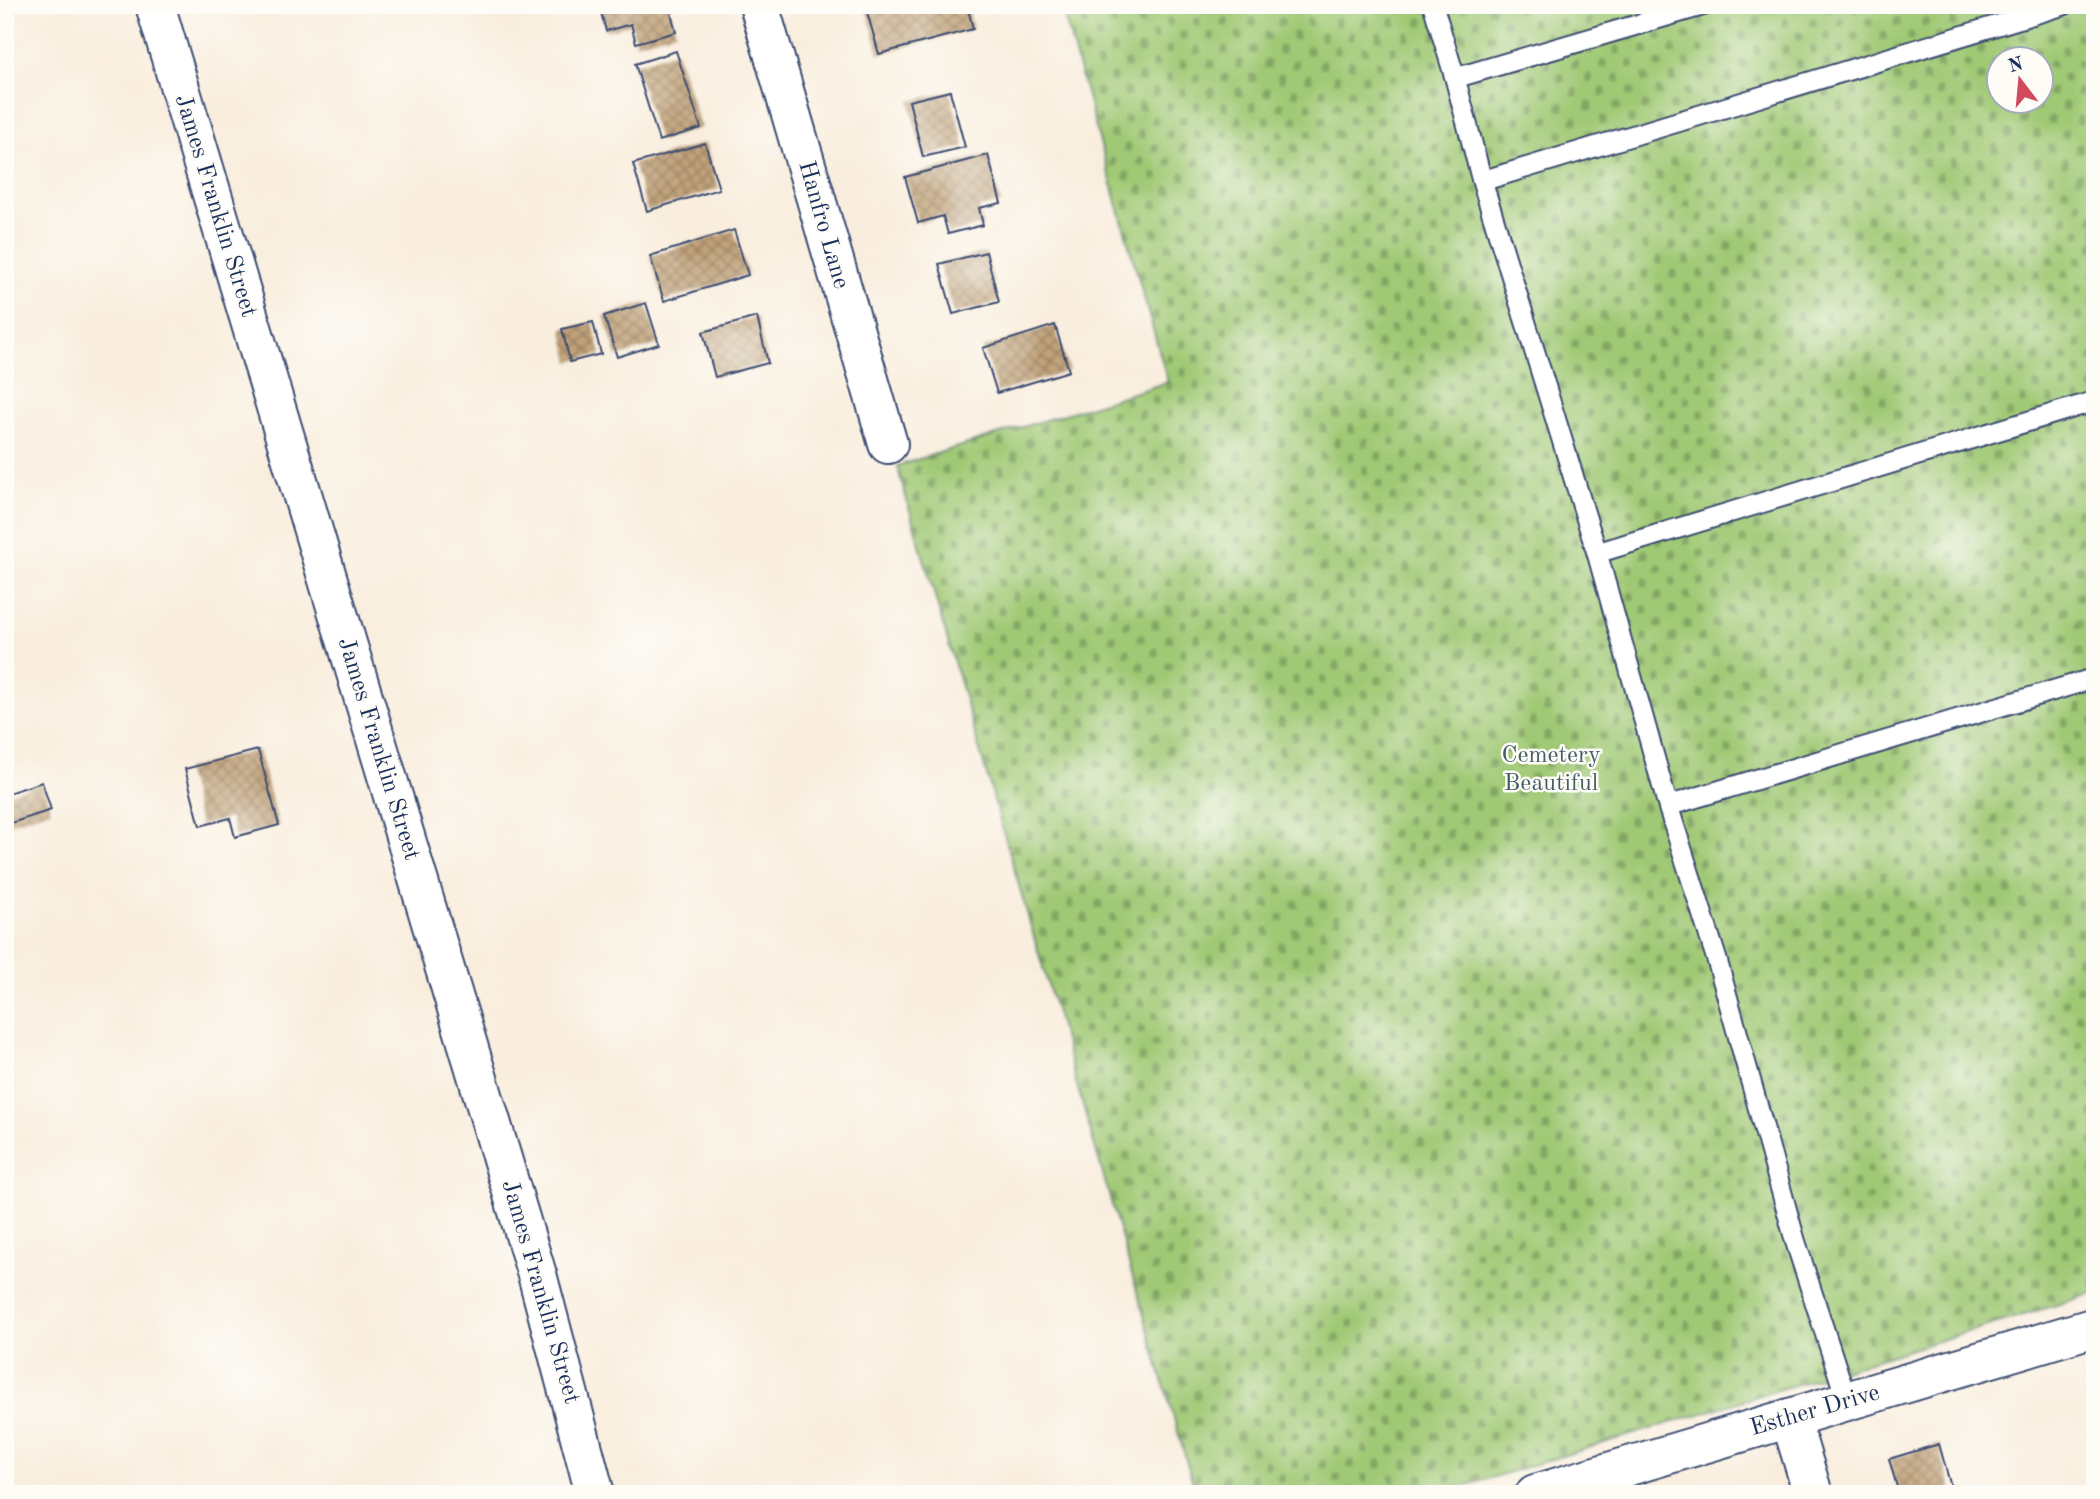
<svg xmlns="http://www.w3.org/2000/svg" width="2100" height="1499" font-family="'Old Standard TT',serif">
<defs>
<pattern id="cemetery-stones" width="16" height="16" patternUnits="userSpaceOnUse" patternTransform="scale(1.75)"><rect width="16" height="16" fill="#a0c975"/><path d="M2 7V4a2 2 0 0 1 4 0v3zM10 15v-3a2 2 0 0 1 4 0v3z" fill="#82a463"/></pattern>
<pattern id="building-cross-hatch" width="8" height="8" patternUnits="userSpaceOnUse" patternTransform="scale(1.75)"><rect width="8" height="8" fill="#c1a279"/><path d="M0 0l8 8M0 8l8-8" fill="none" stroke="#9c8466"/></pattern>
</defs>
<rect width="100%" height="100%" fill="#fdfcf7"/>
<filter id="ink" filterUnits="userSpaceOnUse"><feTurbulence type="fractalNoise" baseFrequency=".0143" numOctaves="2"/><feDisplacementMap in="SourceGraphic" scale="14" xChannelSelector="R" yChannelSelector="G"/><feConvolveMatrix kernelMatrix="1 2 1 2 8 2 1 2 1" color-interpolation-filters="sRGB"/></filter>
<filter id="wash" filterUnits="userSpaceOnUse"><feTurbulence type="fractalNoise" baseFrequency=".00686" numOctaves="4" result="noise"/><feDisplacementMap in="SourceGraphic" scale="28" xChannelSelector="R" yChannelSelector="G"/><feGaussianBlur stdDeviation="1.57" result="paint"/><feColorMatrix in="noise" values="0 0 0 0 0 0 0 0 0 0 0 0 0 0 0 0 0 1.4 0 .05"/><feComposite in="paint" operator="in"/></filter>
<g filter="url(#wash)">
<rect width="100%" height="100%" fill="#f9eede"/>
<path fill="url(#cemetery-stones)" stroke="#5e7c6a" stroke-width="2" fill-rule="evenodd" d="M 1061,5 L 2095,5 L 2095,1293 L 1438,1494 L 1196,1494 L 897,466 L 1168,382 ZM 1998,60 L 2040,60 L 2040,102 L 1998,102 Z"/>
<g id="blocks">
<path fill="url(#building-cross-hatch)" d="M 599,5 L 669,5 L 676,32 L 636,43 L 631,24 L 606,31 Z
M 865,5 L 967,5 L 973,29 L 879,54 Z
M 676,51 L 701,128 L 659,141 L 635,64 Z
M 950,91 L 965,147 L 923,157 L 909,101 Z
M 705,143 L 719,189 L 647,211 L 633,164 Z
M 988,155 L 1001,203 L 979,208 L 983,225 L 948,234 L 943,216 L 918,223 L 905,177 Z
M 734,230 L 748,275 L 664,301 L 650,256 Z
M 986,252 L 999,302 L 953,314 L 939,264 Z
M 646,303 L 659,344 L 617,357 L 604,316 Z
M 757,317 L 768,363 L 715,377 L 703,332 Z
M 593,322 L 601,354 L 570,362 L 562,329 Z
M 1055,325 L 1069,371 L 997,393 L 983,348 Z
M 258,750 L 279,825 L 235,837 L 230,818 L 200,826 L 185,769 Z
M 42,782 L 51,810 L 5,825 L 5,794 Z
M 1939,1444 L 1953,1494 L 1899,1494 L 1889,1459 Z"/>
</g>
</g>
<g filter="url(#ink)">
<use href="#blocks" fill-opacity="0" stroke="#3c4c71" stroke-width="2"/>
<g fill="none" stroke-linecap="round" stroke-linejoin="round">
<g stroke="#3c4c71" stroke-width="23">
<path id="lane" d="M 1433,5 L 1455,78 L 1482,181 L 1597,553 L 1668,806 L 1717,960 L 1795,1240 L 1847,1401
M 1455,78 L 1705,5
M 1482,181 L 2064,5
M 1597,553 L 2095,401
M 1668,806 L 2095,678"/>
</g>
<g stroke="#3c4c71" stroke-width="42">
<path id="street" d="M 155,5 L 538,1278 L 595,1494
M 759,5 L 888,444
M 1790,1418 L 1813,1494"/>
</g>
<g stroke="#3c4c71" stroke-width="42">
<path id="secondary" d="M 1535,1494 L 2095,1327"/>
</g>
<use href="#lane" stroke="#fff" stroke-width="19"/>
<use href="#street" stroke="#fff" stroke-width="38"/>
<use href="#secondary" stroke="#fff" stroke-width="38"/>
</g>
</g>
<g text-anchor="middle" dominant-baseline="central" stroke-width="5" stroke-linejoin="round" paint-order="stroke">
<g font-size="24" fill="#1b2f5e" stroke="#fdfcf7">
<text transform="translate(215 206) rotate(73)">James Franklin Street</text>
<text transform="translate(823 225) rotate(74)">Hanfro Lane</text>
<text transform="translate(378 749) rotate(73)">James Franklin Street</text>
<text transform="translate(540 1292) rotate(74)">James Franklin Street</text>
<text transform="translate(1815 1411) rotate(-16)">Esther Drive</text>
</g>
<g font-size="24" fill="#435d65" stroke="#fdfcf7">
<text x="1551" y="756">Cemetery<tspan x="1551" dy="28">Beautiful</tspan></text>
</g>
</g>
<rect width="2100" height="1499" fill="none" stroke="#fdfcf7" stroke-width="28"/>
<g transform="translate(2020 80) rotate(344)"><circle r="33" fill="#fdfcf7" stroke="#a3aaba" stroke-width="2"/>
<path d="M0-5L12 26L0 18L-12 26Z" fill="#d1495b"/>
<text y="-10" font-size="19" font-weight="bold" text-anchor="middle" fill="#1b2f5e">N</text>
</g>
</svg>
